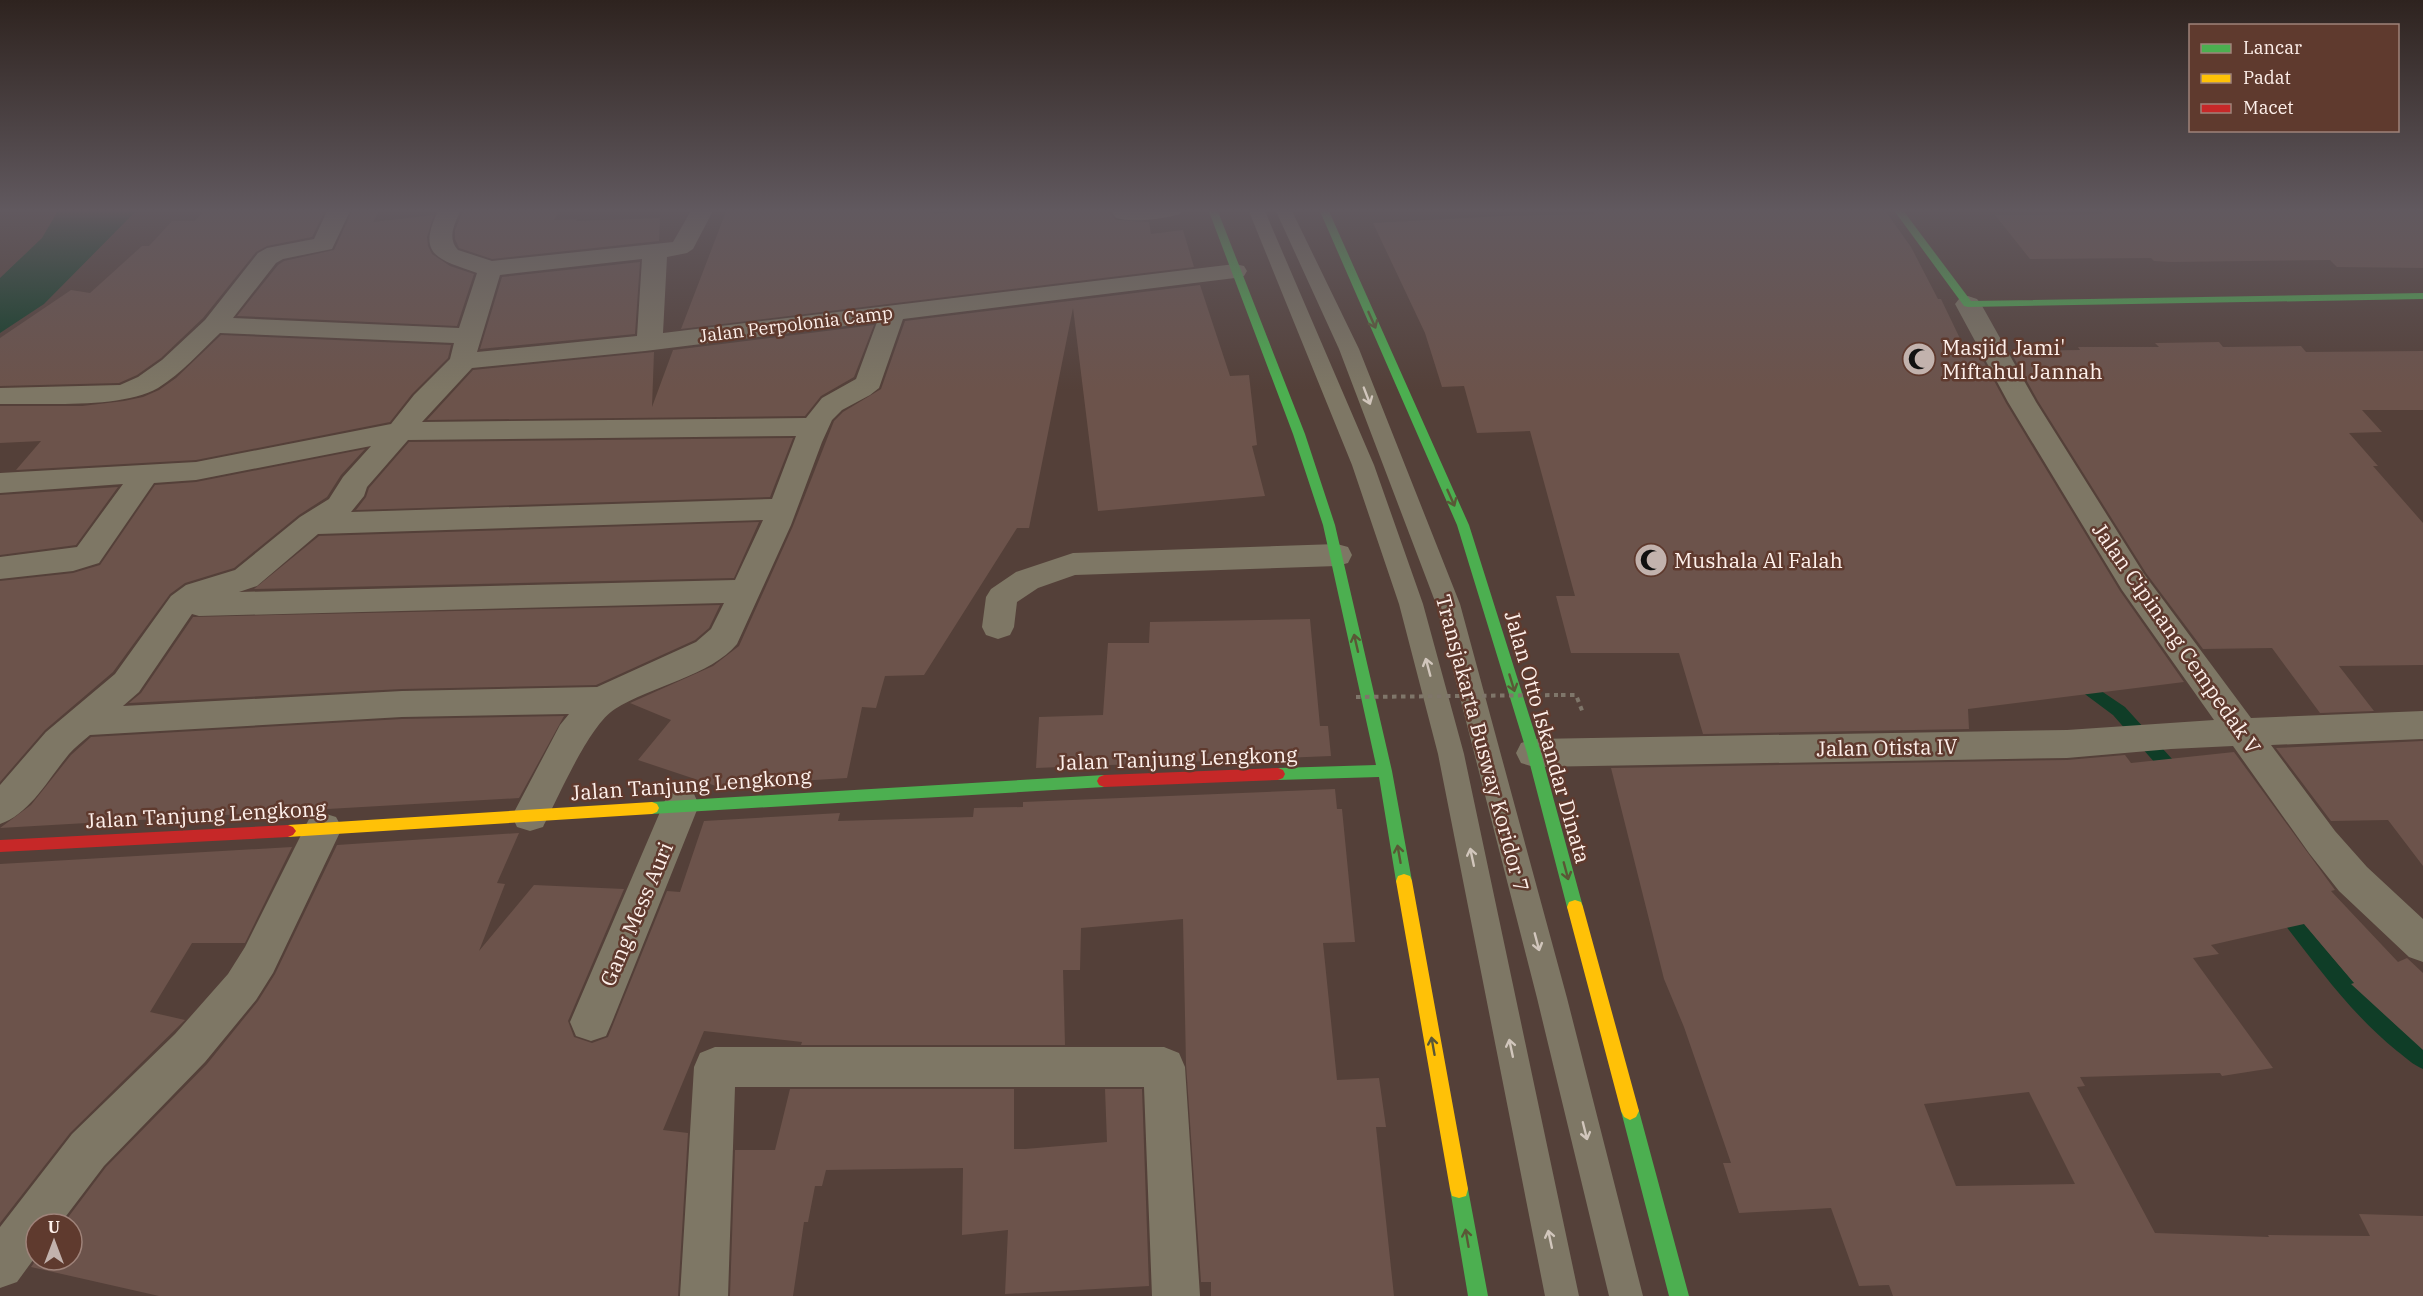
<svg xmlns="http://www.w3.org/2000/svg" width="2423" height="1296" font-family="'IBM Plex Serif',serif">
<rect width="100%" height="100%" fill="#544039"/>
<path fill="#0f3d27" d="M 59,209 L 138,209 L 44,304 L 0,333 L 0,278 L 42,238 Z"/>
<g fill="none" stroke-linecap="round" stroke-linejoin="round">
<path fill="#0f3d27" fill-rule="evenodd" d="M 2079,676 L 2125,707 L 2182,770 L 2184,775 L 2182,780 L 2176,782 L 2170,780 L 2113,715 L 2074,686 L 2071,682 L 2074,678 Z
M 2284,903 L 2290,906 C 2332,957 2371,1007 2423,1048 L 2423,1069 C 2413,1065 2405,1057 2397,1051 C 2350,1013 2315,963 2278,916 L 2275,911 L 2278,906 Z"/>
</g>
<path fill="#6c534b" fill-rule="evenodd" d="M 206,209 L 326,209 L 312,237 L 267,246 L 256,252 L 203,318 L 161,358 L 137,375 L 119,383 L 0,386 L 0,338 L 71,290 L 90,293 L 142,246 L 149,246 L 172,221 L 195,221 Z
M 353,209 L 380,209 L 373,222 L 434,215 L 427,237 L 428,246 L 432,254 L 450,266 L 474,274 L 457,326 L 237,316 L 278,265 L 284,261 L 334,250 Z
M 483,209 L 560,209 L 554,220 L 577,219 L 576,221 L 660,218 L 659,241 L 492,259 L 459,248 L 455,239 L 455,230 L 463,211 Z
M 727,209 L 930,209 L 934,214 L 981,209 L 1112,209 L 1110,213 L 1116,220 L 1149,222 L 1151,234 L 1183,230 L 1194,267 L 681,329 Z
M 1593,209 L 1884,209 L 1911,247 L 1938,299 L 1941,299 L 1966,351 L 1978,351 L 2006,403 L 2120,591 L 2184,682 L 1968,709 L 1969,729 L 1703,734 L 1679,653 L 1571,653 L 1556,596 L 1575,596 L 1530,431 L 1477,433 L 1464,386 L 1442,387 L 1425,333 L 1373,223 L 1503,216 L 1595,214 Z
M 2098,209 L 2423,209 L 2423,268 L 2337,267 L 2330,260 L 2171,262 L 2154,261 L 2151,258 L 2030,259 L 1995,215 L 2102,214 Z
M 640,262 L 635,334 L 480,349 L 502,277 Z
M 1200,285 L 1230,376 L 1249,375 L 1257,445 L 1252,446 L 1265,496 L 1098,511 L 1073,308 L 1029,528 L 1017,528 L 924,675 L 885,676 L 876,708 L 862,707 L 847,778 L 716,786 L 638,760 L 671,720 L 630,703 L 713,666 L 739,646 L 793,526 L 834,421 L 843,412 L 881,389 L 905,321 Z
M 874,325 L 854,377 L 821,396 L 805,416 L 427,420 L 473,370 L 654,352 L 652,407 L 673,350 Z
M 221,335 L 451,345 L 448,358 L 412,394 L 390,422 L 196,460 L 16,470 L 41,441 L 0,443 L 0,406 L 82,406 L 124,401 L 143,397 L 159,390 L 176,378 Z
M 2219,342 L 2223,347 L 2301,346 L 2306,352 L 2423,351 L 2423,410 L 2362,410 L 2382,432 L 2349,433 L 2378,466 L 2373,466 L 2423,523 L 2423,665 L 2339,666 L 2374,711 L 2320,713 L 2272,648 L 2203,649 L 2146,573 L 2038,401 L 2010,351 L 2080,350 L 2078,347 L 2159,347 L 2155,343 Z
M 793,438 L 770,497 L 356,510 L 366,497 L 369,488 L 409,442 Z
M 365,449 L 341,475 L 327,497 L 299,515 L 234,568 L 185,583 L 170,594 L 113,672 L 45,730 L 0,782 L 0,581 L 73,573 L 100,565 L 155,485 L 196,482 Z
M 118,487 L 76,545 L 0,555 L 0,495 Z
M 759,522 L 734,578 L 254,589 L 319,536 Z
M 720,605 L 709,628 L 695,640 L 596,685 L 402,689 L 129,703 L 141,693 L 193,617 Z
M 1310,619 L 1320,726 L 1328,726 L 1331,756 L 1036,768 L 1039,717 L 1103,715 L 1108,643 L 1149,643 L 1150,622 Z
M 564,716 L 519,798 L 0,828 L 31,805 L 71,755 L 91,737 L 402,719 Z
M 2423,741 L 2423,866 L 2388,820 L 2331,821 L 2276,748 Z
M 2234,752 L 2335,890 L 2331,891 L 2398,962 L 2407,958 L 2423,973 L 2423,1050 L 2351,984 L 2354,983 L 2304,924 L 2211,945 L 2219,954 L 2193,958 L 2273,1068 L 2222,1076 L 2220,1073 L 2080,1077 L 2085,1086 L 2077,1087 L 2155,1233 L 2269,1237 L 2268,1235 L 2370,1236 L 2359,1214 L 2423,1216 L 2423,1296 L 1893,1296 L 1889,1285 L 1859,1286 L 1831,1208 L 1739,1213 L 1723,1163 L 1731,1163 L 1684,1027 L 1664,979 L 1611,768 L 2067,760 L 2125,755 L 2131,763 ZM 2029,1092 L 2075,1184 L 1956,1186 L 1924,1104 Z
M 1335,789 L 1337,809 L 1342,809 L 1355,942 L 1323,943 L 1337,1080 L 1379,1078 L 1386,1127 L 1376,1127 L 1394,1296 L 1211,1296 L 1211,1282 L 1201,1282 L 1186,1064 L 1183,919 L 1081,928 L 1080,970 L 1063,970 L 1065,1045 L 801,1045 L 802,1042 L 704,1031 L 663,1130 L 688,1133 L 678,1296 L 159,1296 L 31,1267 L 36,1260 L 72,1260 L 72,1224 L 63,1224 L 106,1167 L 207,1064 L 258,1001 L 275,974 L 337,845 L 519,833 L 497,883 L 505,884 L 479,951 L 534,885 L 624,889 L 568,1021 L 574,1037 L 592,1043 L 608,1037 L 667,891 L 680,892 L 704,821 L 840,813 L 838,821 L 973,817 L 974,808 L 1023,807 L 1023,802 Z
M 292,847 L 245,943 L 192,943 L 150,1012 L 185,1020 L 70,1133 L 0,1223 L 0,864 Z
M 790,1089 L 1014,1089 L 1014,1149 L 1025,1149 L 1107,1142 L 1105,1089 L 1142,1089 L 1149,1286 L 1005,1294 L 1008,1230 L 962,1235 L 963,1168 L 826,1170 L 822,1186 L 815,1186 L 808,1222 L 804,1222 L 793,1296 L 730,1296 L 735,1150 L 775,1150 Z"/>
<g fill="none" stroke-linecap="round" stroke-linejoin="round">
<path stroke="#7f766a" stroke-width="4" stroke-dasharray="4.5 4.5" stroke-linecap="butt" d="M 1561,695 L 1576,695 L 1583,713"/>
<path fill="#7e7765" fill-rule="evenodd" d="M 1248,209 L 1264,209 L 1374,465 L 1423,604 L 1464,754 L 1579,1296 L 1545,1296 L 1438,754 L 1399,604 L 1352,465 Z
M 1275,209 L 1291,209 L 1359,349 L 1460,604 L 1567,998 L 1643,1296 L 1609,1296 L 1537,998 L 1436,604 L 1339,349 Z"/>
<path fill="#7e7765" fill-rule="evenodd" d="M 328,209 L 351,209 L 332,249 L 283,259 L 276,263 L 233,318 L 459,328 L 477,273 C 437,259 416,255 439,209 L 461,209 C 456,222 446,237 458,250 L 492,261 L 673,242 L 692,209 L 714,209 L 693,249 L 687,253 L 667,257 L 663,333 L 1235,264 L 1244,266 L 1247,271 L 1244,276 L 1235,278 L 903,319 L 879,388 L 870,395 L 842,410 L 832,420 L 822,442 L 791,525 L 737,644 C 712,675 649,687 615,709 C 589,725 558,798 543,827 L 530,831 L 517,827 L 512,816 L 560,725 L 569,714 L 402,717 L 90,735 C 83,741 75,747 69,754 C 49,778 30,814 0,824 L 0,785 L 46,732 L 115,674 L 171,596 L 186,585 L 235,570 L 300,517 L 329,499 L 343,477 L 371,446 L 196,480 L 154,483 L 99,563 L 73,571 L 0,579 L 0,557 L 77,547 L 123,484 L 0,493 L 0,473 L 196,462 L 391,424 L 414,395 L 450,359 L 454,343 L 220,333 C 200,352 182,373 158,388 C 122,409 43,403 0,404 L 0,388 L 120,385 L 138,377 L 162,360 L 205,320 L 258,253 L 267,248 L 314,239 ZM 642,259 L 637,336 L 477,352 L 500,275 ZM 877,322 L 856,379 L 822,398 L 806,418 L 422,422 L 472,368 L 645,351 ZM 796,436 L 772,499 L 351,512 L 364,496 L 367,487 L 408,440 ZM 763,520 L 735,580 L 239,592 L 257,586 L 318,534 ZM 724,603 L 711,629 L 696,642 L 597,687 L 402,691 L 123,706 L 139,692 L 192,614 L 199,616 Z
M 1115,209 L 1184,209 L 1180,214 C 1162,219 1134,223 1116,218 L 1112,213 Z
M 1968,296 L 1977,299 L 1981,304 L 2036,402 L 2144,574 L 2251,718 L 2423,711 L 2423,739 L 2271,745 L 2335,831 L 2367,867 L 2423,919 L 2423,962 L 2409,957 L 2339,891 L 2309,853 L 2233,746 L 2171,749 L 2067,758 L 1534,767 L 1521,763 L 1516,753 L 1521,743 L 1534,739 L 2067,730 L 2214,720 L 2122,590 L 2008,402 L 1955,304 L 1959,299 Z
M 1337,544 L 1348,547 L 1352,555 L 1348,563 L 1337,566 L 1075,575 L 1038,588 L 1017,602 L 1014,627 L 1010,635 L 998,639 L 986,635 L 982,627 L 986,597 L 991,589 L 1016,572 L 1073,553 Z
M 681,790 L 694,794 L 699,805 L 612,1022 L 606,1036 L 591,1041 L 576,1036 L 570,1022 L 663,805 L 668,794 Z
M 323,813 L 336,817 L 342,828 L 273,973 L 256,1000 L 205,1062 L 104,1166 L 60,1224 L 36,1224 L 36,1256 L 17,1282 L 0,1288 L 0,1227 L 72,1134 L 175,1034 L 228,974 L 245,947 L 310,817 Z
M 715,1047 L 1164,1047 L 1179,1053 L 1185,1067 L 1200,1296 L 1152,1296 L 1144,1087 L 735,1087 L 728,1296 L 680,1296 L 694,1067 L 700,1053 Z"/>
<path fill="#4caf50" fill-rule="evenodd" d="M 1208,209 L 1217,209 L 1305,434 L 1335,525 L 1392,771 L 1412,881 L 1410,886 L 1404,888 L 1398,886 L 1396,881 L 1379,777 L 1278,780 L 1273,778 L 1271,774 L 1273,770 L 1278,768 L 1376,765 L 1323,525 L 1293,434 Z
M 1319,209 L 1328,209 L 1469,525 L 1541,753 L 1583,907 L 1581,912 L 1575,914 L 1569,912 L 1567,907 L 1527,753 L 1457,525 Z
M 1893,209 L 1902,209 L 1971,301 L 2423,293 L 2423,299 L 1968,307 L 1964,306 Z
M 1104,775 L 1109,777 L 1111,781 L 1109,785 L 1104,787 L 652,814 L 647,812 L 645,808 L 647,804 L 652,802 Z
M 1630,1102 L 1636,1105 L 1639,1111 L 1689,1296 L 1669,1296 L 1621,1111 L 1624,1105 Z
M 1459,1180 L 1466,1182 L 1468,1189 L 1488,1296 L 1468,1296 L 1450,1189 L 1452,1182 Z"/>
<path fill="#ffc107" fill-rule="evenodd" d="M 652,802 L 657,804 L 659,808 L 657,812 L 652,814 L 288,837 L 283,835 L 280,831 L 283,827 L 288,825 Z
M 1404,874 L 1410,876 L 1412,881 L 1468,1189 L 1466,1196 L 1459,1198 L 1452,1196 L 1450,1189 L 1396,881 L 1398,876 Z
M 1575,900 L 1581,902 L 1583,907 L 1639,1111 L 1636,1117 L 1630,1120 L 1624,1117 L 1621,1111 L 1567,907 L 1569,902 Z"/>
<path fill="#c62828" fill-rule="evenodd" d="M 1278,768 L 1283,770 L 1285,774 L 1283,778 L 1278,780 L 1104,787 L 1099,785 L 1097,781 L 1099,777 L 1104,775 Z
M 288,825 L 293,827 L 296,831 L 293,835 L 288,837 L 0,852 L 0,840 Z"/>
<path stroke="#7f766a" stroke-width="4" stroke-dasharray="4.5 4.5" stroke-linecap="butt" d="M 1356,697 L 1558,695"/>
</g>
<defs><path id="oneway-shaft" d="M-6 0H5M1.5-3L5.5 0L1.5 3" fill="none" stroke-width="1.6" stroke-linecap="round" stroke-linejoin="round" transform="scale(1.5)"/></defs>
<g stroke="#5a5736">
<use href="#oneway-shaft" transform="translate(1372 320) rotate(66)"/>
<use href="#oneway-shaft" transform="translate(1451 498) rotate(66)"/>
<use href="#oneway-shaft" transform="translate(1356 643) rotate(-103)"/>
<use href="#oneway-shaft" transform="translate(1512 683) rotate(73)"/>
<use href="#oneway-shaft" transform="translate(1399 854) rotate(-100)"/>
<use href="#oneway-shaft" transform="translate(1566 871) rotate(75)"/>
<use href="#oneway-shaft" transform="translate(1433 1046) rotate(-100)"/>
<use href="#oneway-shaft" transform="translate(1467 1238) rotate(-100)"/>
</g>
<g stroke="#d1c6bc">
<use href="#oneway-shaft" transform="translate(1367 396) rotate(69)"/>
<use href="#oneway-shaft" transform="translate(1428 667) rotate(-105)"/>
<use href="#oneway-shaft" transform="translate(1472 857) rotate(-102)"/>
<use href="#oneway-shaft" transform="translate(1537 942) rotate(75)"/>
<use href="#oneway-shaft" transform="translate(1511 1048) rotate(-102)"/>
<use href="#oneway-shaft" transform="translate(1585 1131) rotate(76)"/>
<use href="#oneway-shaft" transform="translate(1550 1239) rotate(-102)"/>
</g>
<linearGradient id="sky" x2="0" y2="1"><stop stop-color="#2e231f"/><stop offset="0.54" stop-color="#61595f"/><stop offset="1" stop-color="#61595f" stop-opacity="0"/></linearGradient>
<rect width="2423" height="390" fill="url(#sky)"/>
<defs>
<g id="mosque-disc" transform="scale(1.725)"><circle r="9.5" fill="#c2b2ad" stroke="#5f3a2e"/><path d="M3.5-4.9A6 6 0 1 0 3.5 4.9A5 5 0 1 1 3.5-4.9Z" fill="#111"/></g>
</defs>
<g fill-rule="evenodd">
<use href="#mosque-disc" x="1919" y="359"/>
<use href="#mosque-disc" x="1651" y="560"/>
</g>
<g text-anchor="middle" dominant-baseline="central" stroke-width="5" stroke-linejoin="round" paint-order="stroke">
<g font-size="18" fill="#fef0eb" stroke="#5f3a2e">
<text transform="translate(796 324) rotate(-7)">Jalan Perpolonia Camp</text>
</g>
<g font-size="21" fill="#fef0eb" stroke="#5f3a2e" text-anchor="start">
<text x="1942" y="347">Masjid Jami'<tspan x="1942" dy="24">Miftahul Jannah</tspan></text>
<text x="1674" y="560">Mushala Al Falah</text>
</g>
<g font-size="21" fill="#fef0eb" stroke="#5f3a2e">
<text transform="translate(2177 638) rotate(55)">Jalan Cipinang Cempedak V</text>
<text transform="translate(1548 737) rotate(74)">Jalan Otto Iskandar Dinata</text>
<text transform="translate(1483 743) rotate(75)">Transjakarta Busway Koridor 7</text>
<text transform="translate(1887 747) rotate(-1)">Jalan Otista IV</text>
<text transform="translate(1177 758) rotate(-2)">Jalan Tanjung Lengkong</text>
<text transform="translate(691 784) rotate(-4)">Jalan Tanjung Lengkong</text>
<text transform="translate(206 814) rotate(-3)">Jalan Tanjung Lengkong</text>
<text transform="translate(636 914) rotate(-67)">Gang Mess Auri</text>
</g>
</g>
<rect x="2189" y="24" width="210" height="108" fill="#5f3a2e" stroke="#9f837a" stroke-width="1.5"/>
<rect x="2201" y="44" width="30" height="9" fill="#4caf50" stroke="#9f837a" stroke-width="1.5"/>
<text x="2243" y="54" font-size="18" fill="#fef0eb">Lancar</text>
<rect x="2201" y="74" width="30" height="9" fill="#ffc107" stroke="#9f837a" stroke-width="1.5"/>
<text x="2243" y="84" font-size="18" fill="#fef0eb">Padat</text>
<rect x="2201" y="104" width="30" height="9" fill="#c62828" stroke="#9f837a" stroke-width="1.5"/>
<text x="2243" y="114" font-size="18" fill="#fef0eb">Macet</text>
<g transform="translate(54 1242)"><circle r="28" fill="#5f3a2e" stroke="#9f837a" stroke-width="1.5"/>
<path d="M0-4.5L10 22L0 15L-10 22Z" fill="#c2b2ad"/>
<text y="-9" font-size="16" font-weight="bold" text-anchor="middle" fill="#fef0eb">U</text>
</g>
</svg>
